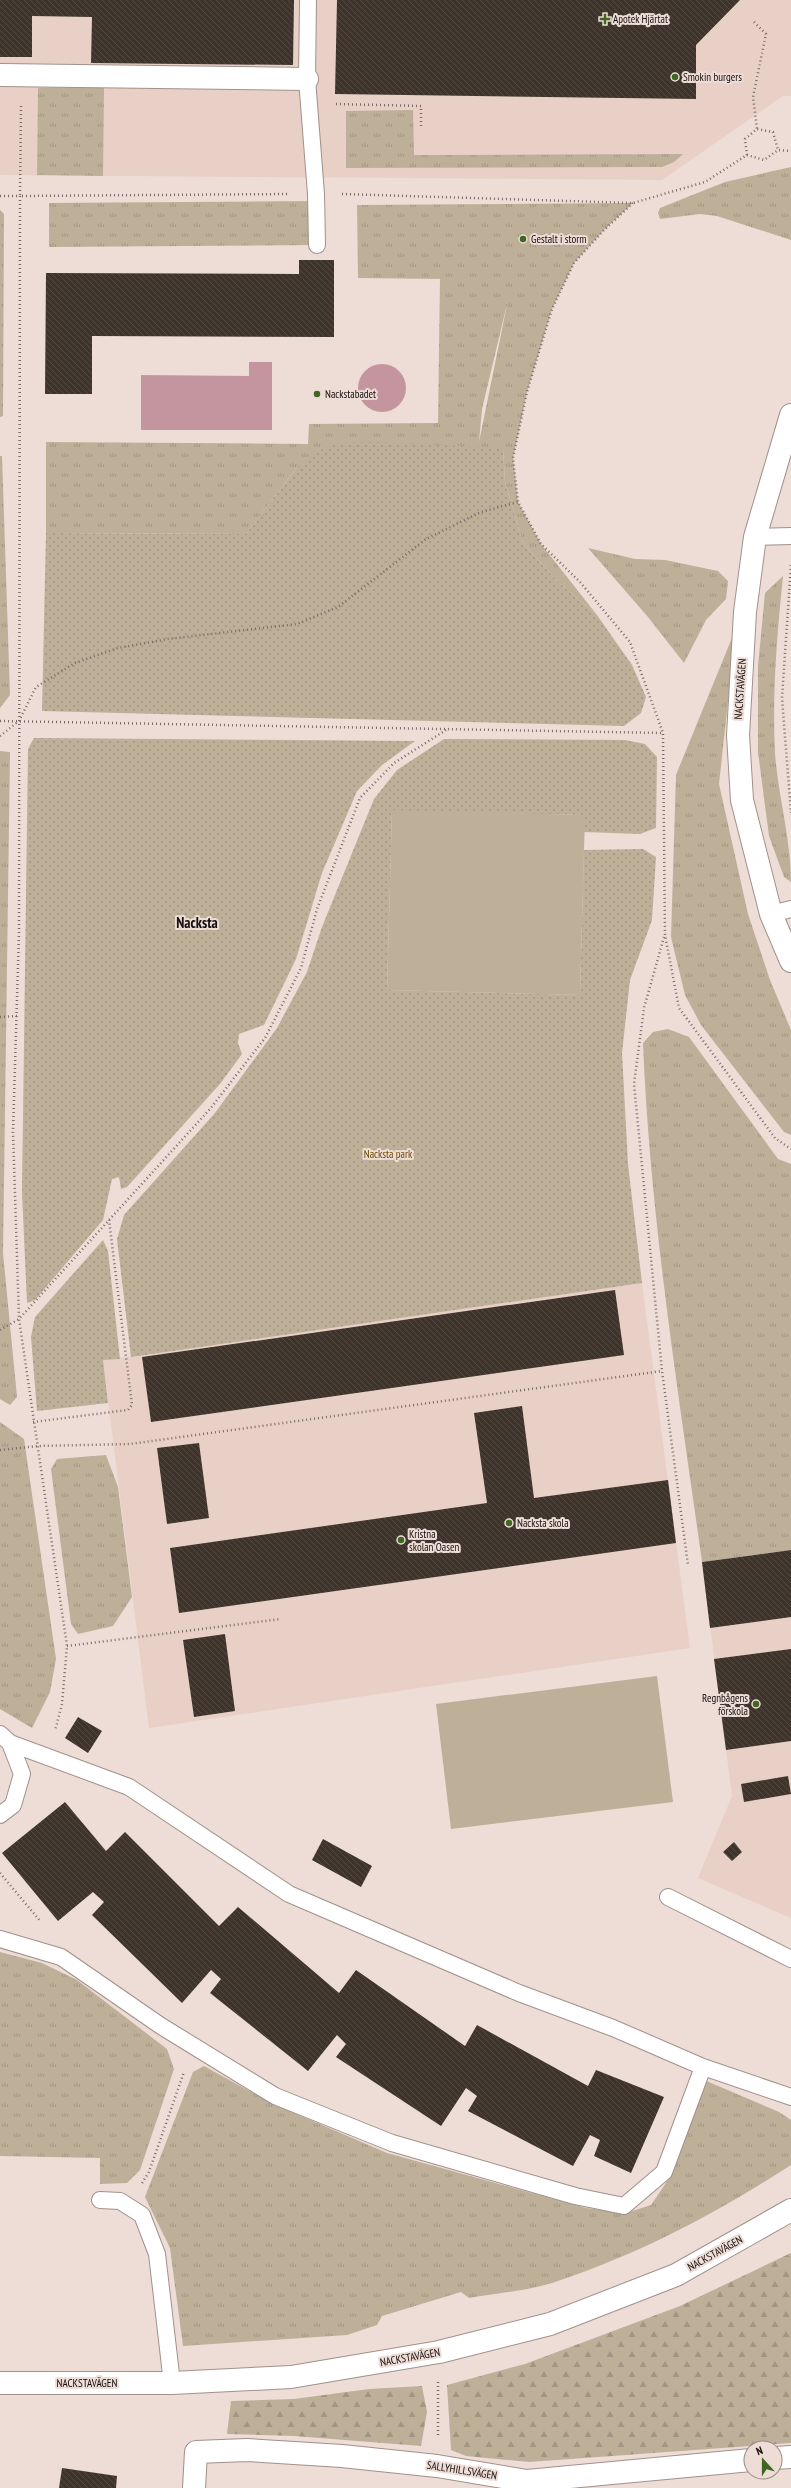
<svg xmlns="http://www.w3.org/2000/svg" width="791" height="2488" font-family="'PT Sans Narrow',sans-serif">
<defs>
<pattern id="grass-tufts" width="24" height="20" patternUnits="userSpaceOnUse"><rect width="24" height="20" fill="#beaf98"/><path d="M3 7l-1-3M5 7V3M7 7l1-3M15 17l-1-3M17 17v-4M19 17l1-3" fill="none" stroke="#a29582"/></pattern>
<pattern id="forest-firs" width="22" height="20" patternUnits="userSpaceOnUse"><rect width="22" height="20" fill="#beaf98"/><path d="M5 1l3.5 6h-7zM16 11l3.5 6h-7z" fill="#a29582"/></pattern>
<pattern id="park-dots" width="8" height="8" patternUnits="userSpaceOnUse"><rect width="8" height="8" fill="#beaf98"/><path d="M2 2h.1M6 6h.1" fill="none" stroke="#a29582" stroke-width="1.8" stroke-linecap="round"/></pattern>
<pattern id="building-back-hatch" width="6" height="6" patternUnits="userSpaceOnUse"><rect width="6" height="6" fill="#3f342b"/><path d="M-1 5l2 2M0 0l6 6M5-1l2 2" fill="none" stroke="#514840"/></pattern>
</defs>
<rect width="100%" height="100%" fill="#eedcd6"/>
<path fill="#e9d0c6" d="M 0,0 L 791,0 L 791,96 L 783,96 L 662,180 L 0,175 Z
M 642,1283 L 690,1648 L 149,1728 L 103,1360 Z
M 791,1550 L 791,1918 L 698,1878 L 732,1796 L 702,1562 Z"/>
<path fill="url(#grass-tufts)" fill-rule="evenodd" d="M 38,88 L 104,88 L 103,176 L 37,175 Z
M 413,110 L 414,155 L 683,154 L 674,162 L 662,167 L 346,168 L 346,111 Z
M 791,167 L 791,240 L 717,216 L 700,214 L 660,219 L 658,213 L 660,208 L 725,182 Z
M 317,201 L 317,245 L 49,247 L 49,203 Z
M 633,203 L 604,230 L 574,263 L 552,309 L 527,392 L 513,458 L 518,502 L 541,544 L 597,615 L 557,581 L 523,543 L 505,482 L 503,448 L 298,466 L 246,534 L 46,533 L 46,442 L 308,444 L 309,424 L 438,423 L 440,279 L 358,278 L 357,205 ZM 508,300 L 479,442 L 482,409 Z
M 0,210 L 4,214 L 3,416 L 0,417 Z
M 0,456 L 2,456 L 10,695 L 0,708 Z
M 588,548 L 635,559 L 665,560 L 718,571 L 728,581 L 726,599 L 706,620 L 684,663 L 648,617 Z
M 783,576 C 777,635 772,693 775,753 C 778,796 791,839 791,882 L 784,877 L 769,836 L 758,752 L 758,666 L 765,593 Z
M 736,628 L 719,784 L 748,914 L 770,980 L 791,1030 L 791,1135 L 784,1132 L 701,1025 L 685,995 L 671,937 L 676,775 Z
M 0,751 L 10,752 L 3,1253 L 17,1397 L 10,1405 L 0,1399 Z
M 668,1029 L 689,1037 L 778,1159 L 791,1164 L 791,1550 L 702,1562 C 678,1390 650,1217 643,1043 L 653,1032 Z
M 0,1422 L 24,1439 L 56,1659 L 50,1692 L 32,1728 L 0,1709 Z
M 106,1455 L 118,1487 L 132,1597 L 113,1626 L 78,1634 L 71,1624 L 51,1469 L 57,1459 Z
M 0,1952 L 42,1963 L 77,1980 L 167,2049 L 174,2069 L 140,2170 L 127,2183 L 100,2184 L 100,2158 L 0,2156 Z
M 204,2066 L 271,2103 L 387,2153 L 586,2208 L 626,2213 L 651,2205 L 668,2180 L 704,2080 L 779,2112 L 791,2120 L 791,2165 C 717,2213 640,2254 555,2282 C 528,2291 497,2293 469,2298 L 461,2292 L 382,2316 L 377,2325 L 347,2335 L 183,2346 L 170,2248 L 145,2197 L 193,2072 Z"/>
<path fill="url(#forest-firs)" d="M 791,2253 L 791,2443 L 529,2462 L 466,2456 L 451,2450 L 447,2385 L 525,2364 L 680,2306 Z
M 422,2386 L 427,2412 L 421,2446 L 294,2436 L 227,2434 L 231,2401 L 294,2399 L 369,2389 Z"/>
<path fill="url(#park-dots)" d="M 375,442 L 503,448 L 505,482 L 523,543 L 557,581 L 597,615 L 632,665 L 646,697 L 641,713 L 624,726 L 42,711 L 46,533 L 246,534 L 298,466 L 332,443 Z
M 34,738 L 415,741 L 382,765 L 357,791 L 322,873 L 296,959 L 264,1025 L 239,1034 L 238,1043 L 242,1054 L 220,1084 L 127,1187 L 121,1189 L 119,1177 L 112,1179 L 103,1220 L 35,1300 L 27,1303 L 22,1192 L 28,749 Z
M 444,739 L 625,740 L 645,744 L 657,757 L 656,828 L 640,834 L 584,832 L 584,815 L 392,811 L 387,990 L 580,995 L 584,850 L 643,849 L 656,857 L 652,920 L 630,980 L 622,1053 L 628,1164 L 642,1283 L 131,1357 L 117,1239 L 124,1215 L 215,1113 L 277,1028 L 307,972 L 322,927 L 374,799 L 397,770 Z
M 103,1240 L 108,1251 L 120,1359 L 103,1360 L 108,1403 L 37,1411 L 31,1337 L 35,1317 Z"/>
<path fill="#beaf98" d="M 392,810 L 585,815 L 580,995 L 387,990 Z
M 657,1676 L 673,1802 L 451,1829 L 436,1704 Z"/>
<path fill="#c5959f" d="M 249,362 L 272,362 L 272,430 L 141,430 L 141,375 L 249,376 Z
M358 388a24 24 0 1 1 48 0a24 24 0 1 1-48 0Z"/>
<path fill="url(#building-back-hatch)" d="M 0,0 L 294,0 L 293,65 L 91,63 L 92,17 L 32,16 L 32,57 L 0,57 Z
M 337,0 L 740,0 L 696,45 L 696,99 L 335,94 Z
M 299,260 L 334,260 L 334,337 L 92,336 L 92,394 L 45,394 L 46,273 L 299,274 Z
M 615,1290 L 624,1355 L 151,1422 L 142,1357 Z
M 522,1406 L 534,1498 L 668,1480 L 676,1543 L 179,1613 L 170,1548 L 487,1503 L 474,1413 Z
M 199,1443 L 209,1518 L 167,1524 L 157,1448 Z
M 791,1550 L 791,1617 L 710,1628 L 702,1562 Z
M 225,1634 L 235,1711 L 194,1717 L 183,1640 Z
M 791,1649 L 791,1741 L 726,1750 L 714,1659 Z
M 78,1717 L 102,1731 L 88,1753 L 65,1738 Z
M 788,1776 L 791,1794 L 744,1802 L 741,1784 Z
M 65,1802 L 106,1851 L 125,1832 L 219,1926 L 238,1907 L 339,1993 L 356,1970 L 465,2046 L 477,2025 L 588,2086 L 596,2070 L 664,2097 L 631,2173 L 594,2156 L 600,2140 L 590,2135 L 573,2166 L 468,2111 L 477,2096 L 466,2088 L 441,2126 L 336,2057 L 346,2044 L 337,2035 L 308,2071 L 210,1993 L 221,1979 L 211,1970 L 182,2003 L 92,1915 L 104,1902 L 93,1892 L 58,1921 L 2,1853 Z
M 323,1839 L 372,1866 L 361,1887 L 312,1860 Z
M 734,1842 L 742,1852 L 732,1861 L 723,1852 Z
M 62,2468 L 117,2476 L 116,2488 L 59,2488 Z"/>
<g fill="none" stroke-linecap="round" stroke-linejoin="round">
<g stroke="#a1918b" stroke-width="18">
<path id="lane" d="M 308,0 L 307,79 L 316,194 L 317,245
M 755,537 L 791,536
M 771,914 L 791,909
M 0,1734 L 10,1743 L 129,1787 L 289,1894 L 519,1993 L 613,2028 L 703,2067 L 791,2097
M 0,1815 L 13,1805 L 22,1774 L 10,1743
M 668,1897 L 791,1959
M 0,1939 L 61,1957 L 161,2026 L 275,2096 L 392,2143 L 575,2196 L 624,2206 L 664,2172 L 703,2067
M 100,2200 L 120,2201 L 142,2215 L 157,2254 L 172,2383"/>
</g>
<g stroke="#a1918b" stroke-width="24">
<path id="street" d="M 0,75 L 307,79
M 775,2458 L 791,2457
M 194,2488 L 196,2452 L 247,2450 L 342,2456 L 437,2466 L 527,2481 L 751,2460"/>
</g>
<g stroke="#a1918b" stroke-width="24">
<path id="secondary" d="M 791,415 L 755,537 L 745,612 L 738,735 L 742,800 L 771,914 L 791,961
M 0,2383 L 172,2383 L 291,2377 L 439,2352 L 550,2324 L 676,2275 L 791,2210"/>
</g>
<path stroke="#766b67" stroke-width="2.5" stroke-dasharray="1 3" stroke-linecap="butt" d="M 754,22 L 766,34 L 753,97 L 757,129
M 336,104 L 421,106 L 421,127
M 21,106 L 20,196 L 289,194
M 747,155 L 745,139 L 757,129 L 773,132 L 778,150
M 342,194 L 633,203 L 705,182 L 747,155 L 764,160 L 778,150 L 791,151
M 0,196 L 20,196 L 19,932 L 13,1132 L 19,1319 L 67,1646 L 62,1704 L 55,1731
M 633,203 L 604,230 L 574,263 L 552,309 L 527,392 L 513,458 L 518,502 L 541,544 L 580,582 L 630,642 L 663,733
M 791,565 L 782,698 L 791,813
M 0,721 L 663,733 L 665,935 L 679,1008 L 775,1138 L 791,1149
M 0,736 L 19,721 L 36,687 L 75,663 L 118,648 L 168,639 L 297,624 L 338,607 L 426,539 L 481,512 L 518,502
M 664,937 L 644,1008 L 634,1084 L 662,1371 L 688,1565
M 0,1017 L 17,1016
M 0,1330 L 19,1319 L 210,1109 L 265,1038 L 301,968 L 317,909 L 360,798 L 394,763 L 446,730
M 33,1422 L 128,1410 L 132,1405 L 109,1220
M 0,1450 L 38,1446 L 130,1444 L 662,1371
M 67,1646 L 281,1619
M 0,1873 L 41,1922
M 142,2183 L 149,2172 L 184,2072
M 438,2435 L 438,2382"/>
<use href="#lane" stroke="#fff" stroke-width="16"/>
<use href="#street" stroke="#fff" stroke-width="22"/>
<use href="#secondary" stroke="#fff" stroke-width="22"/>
</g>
<g fill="#406721" stroke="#eedcd6" stroke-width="1.5">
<path d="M603 13h4v4h4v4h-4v4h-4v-4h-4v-4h4z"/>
<circle cx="675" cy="77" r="4"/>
<circle cx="523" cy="239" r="4"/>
<circle cx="317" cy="394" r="4"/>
<circle cx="509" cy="1523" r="4"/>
<circle cx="401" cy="1540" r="4"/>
<circle cx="756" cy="1704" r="4"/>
</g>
<g text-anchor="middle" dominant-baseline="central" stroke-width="4" stroke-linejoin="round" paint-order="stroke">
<g font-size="11" fill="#140e0c" stroke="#eedcd6" text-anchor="start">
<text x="613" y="19">Apotek Hjärtat</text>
<text x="683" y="77">Smokin burgers</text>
<text x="531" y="239">Gestalt i storm</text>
<text x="325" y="394">Nackstabadet</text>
<text x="517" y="1523">Nacksta skola</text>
<text x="409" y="1534">Kristna<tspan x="409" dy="13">skolan Oasen</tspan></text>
<text x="748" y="1698" text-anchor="end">Regnbågens<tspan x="748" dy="13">förskola</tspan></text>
</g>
<g font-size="11" fill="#140e0c" stroke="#eedcd6">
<text transform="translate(740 689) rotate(-86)">NACKSTAVÄGEN</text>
<text transform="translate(715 2253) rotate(-29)">NACKSTAVÄGEN</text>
<text transform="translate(410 2357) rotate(-10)">NACKSTAVÄGEN</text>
<text x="87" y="2383">NACKSTAVÄGEN</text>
<text transform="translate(462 2470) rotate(9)">SALLYHILLSVÄGEN</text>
</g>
<g font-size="11" fill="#6a4902" stroke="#eedcd6">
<text x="388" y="1154">Nacksta park</text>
</g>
<g font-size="15" font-weight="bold" fill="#140e0c" stroke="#eedcd6">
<text x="197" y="922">Nacksta</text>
</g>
</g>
<g transform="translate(763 2460) rotate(339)"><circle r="19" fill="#eedcd6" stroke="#978a85"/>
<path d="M0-3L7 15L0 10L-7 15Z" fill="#406721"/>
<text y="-6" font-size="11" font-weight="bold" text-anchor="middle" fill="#140e0c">N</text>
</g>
</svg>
